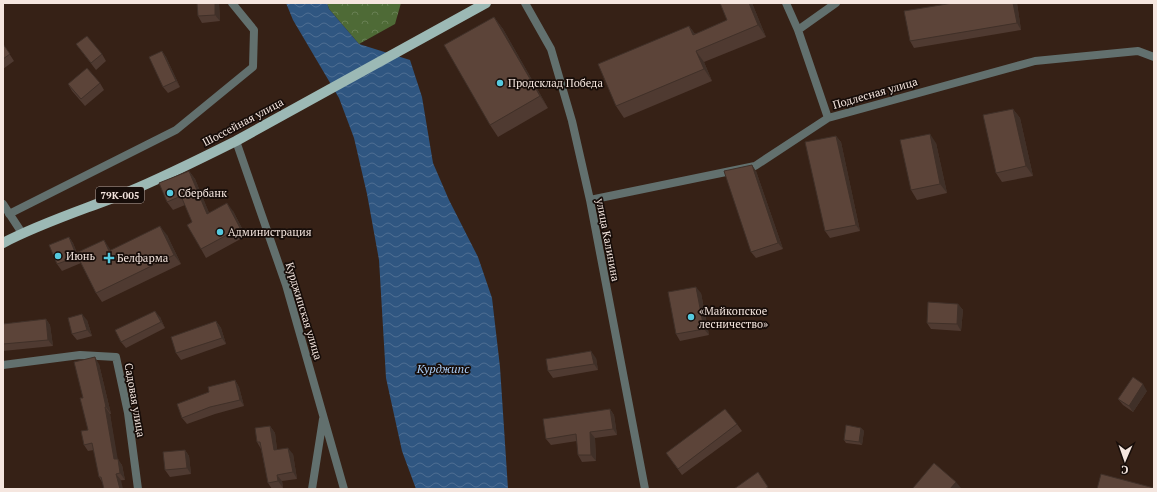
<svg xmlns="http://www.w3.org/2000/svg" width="1157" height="492" font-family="'PT Serif',serif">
<defs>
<pattern id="forest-crowns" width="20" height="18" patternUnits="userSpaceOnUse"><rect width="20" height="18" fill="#4e6a36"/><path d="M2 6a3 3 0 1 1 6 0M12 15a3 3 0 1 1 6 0" fill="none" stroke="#687f53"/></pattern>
<pattern id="water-waves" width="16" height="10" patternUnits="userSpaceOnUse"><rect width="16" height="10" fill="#2f5681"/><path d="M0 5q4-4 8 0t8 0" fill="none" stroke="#4e6e92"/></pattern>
</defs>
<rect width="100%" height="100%" fill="#362116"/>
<path fill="url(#forest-crowns)" d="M 327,3 L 401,3 L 395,24 L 359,44 L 329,9 Z"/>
<path fill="url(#water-waves)" d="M 286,3 L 327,3 L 329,9 L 359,44 L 410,60 L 422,97 L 433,163 L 449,200 L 478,257 L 492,298 L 500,367 L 508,489 L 416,489 L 402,451 L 386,378 L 379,260 L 367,194 L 354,138 L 339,98 L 293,20 Z"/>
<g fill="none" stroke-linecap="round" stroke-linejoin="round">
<path stroke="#62706e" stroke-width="8" d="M 525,3 L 551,49 L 572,121 L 590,200 L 645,489
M 786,3 L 798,30 L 828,118
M 798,30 L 836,3
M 236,141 L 286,285 L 344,489
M 590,200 L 755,166 L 828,118 L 1035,61 L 1138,51 L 1154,57
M 3,204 L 22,233
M 9,214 L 176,130 L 253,67 L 254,30 L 232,3
M 3,365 L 80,355 L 116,357 L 128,413 L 138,489
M 312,489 L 323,419"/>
<path stroke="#9cb9b5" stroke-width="10" d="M 3,243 C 43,222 86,209 128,192 C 164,177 200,159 236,141 L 486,3"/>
</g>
<path fill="#4f3a31" d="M 219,3 L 220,21 L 202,23 L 198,16 Z
M 752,3 L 766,37 L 704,62 L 712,81 L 624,118 L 616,106 L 689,26 L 695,34 L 727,20 Z
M 1017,3 L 1021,30 L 914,48 L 910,41 Z
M 494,17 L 503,29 L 548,108 L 498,137 L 490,125 Z
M 3,44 L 14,61 L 3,69 Z
M 76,44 L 102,54 L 106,61 L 96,70 Z
M 162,51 L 166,57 L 180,87 L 168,93 L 163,87 Z
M 100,83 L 104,90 L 85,106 L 72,91 L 68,84 Z
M 1013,109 L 1020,118 L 1033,176 L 1002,182 L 996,173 Z
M 836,136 L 841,142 L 860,231 L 830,238 L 825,231 Z
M 936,143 L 947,193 L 917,200 L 911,190 Z
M 189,171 L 195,179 L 209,213 L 233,211 L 246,236 L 206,258 L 201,249 L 192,222 L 185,205 L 173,210 L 167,202 Z
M 756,171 L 783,249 L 756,258 L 751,252 Z
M 167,235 L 181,264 L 102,302 L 96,293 L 81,263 L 62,271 L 57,264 L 69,237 L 73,243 L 77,253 L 111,250 Z
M 701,293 L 709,335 L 680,341 L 676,334 Z
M 958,304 L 963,310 L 961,331 L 931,329 L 927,323 Z
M 160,317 L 165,328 L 126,348 L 121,342 Z
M 46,319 L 50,325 L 53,346 L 3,351 L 3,324 Z
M 87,320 L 92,336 L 77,340 L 72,334 Z
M 216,321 L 221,328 L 226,344 L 181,360 L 176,353 Z
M 596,358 L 598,370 L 553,378 L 548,371 Z
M 99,364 L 111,414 L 110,414 L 117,459 L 122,465 L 125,480 L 102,482 L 99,477 L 94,450 L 88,451 L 84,445 L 88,430 L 83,398 Z
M 235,380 L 239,387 L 244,406 L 215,414 L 187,424 L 182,418 L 209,392 Z
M 1147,391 L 1133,412 L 1123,405 L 1118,399 Z
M 610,409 L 614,415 L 617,435 L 595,438 L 596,461 L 582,462 L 578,455 L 577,441 L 551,445 L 546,439 Z
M 737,424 L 742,431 L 682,475 L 671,460 Z
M 270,426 L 275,433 L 277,450 L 293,454 L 297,479 L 282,481 L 283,488 L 275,489 L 272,489 L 268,483 L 261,449 L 257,442 Z
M 861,428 L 864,431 L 862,445 L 846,443 L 844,440 Z
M 185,450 L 189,456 L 191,474 L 170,477 L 165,470 Z"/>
<path fill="#403028" d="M 215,3 L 219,3 L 220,21 L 215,15 Z
M 749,3 L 752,3 L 766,37 L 758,25 Z
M 1013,3 L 1017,3 L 1021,30 L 1017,23 Z
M 494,17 L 503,29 L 548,108 L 540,96 Z
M 689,26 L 698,38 L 693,35 Z
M 162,51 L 166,57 L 180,87 L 176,81 Z
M 696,51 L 704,62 L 712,81 L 704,69 Z
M 1013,109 L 1020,118 L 1033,176 L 1026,166 Z
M 930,134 L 936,143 L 947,193 L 940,184 Z
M 836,136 L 841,142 L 860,231 L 856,225 Z
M 752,165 L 756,171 L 783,249 L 778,243 Z
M 189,171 L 195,179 L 213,222 L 207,214 Z
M 227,203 L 233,211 L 246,236 L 240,228 Z
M 160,226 L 167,235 L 181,264 L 174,255 Z
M 69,237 L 73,243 L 81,263 L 77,257 Z
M 104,240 L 110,249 L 116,260 L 109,251 Z
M 696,287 L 701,293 L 709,335 L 704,329 Z
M 958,304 L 963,310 L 961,331 L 957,324 Z
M 155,311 L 160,317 L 165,328 L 161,322 Z
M 82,314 L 87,320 L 92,336 L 87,330 Z
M 46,319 L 50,325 L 53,346 L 48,340 Z
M 216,321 L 221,328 L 226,344 L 222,338 Z
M 591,351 L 596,358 L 598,370 L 594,364 Z
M 95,357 L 99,364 L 111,414 L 106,407 Z
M 235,380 L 239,387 L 244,406 L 240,400 Z
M 1143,384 L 1147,391 L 1133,412 L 1129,406 Z
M 105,407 L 110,414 L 119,466 L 114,459 Z
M 610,409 L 614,415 L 617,435 L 613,429 Z
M 270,426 L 275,433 L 278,457 L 274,450 Z
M 861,428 L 864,431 L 862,445 L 859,442 Z
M 590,432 L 595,438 L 596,461 L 591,455 Z
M 288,448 L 293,454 L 297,479 L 293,472 Z
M 185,450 L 189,456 L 191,474 L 187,468 Z
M 118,459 L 122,465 L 125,480 L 120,473 Z
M 116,474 L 121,480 L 123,489 L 120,489 Z
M 277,475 L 282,481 L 283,488 L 278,481 Z
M 956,482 L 961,488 L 960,489 L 950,489 Z"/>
<path fill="#5c4439" stroke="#403028" d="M 197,3 L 215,3 L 215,15 L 198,16 Z
M 720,3 L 749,3 L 758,25 L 696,51 L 704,69 L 616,106 L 598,64 L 689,26 L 693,35 L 727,20 Z
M 953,3 L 1013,3 L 1017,23 L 910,41 L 904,11 Z
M 494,17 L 540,96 L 490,125 L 444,45 Z
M 87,36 L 102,54 L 91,63 L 76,44 Z
M 3,44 L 10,54 L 3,59 Z
M 162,51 L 176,81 L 163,87 L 149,57 Z
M 87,68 L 100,83 L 81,99 L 68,84 Z
M 1013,109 L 1026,166 L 996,173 L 983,115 Z
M 930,134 L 940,184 L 911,190 L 900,140 Z
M 836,136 L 856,225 L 825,231 L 805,142 Z
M 752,165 L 778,243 L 751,252 L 724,171 Z
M 189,171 L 207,214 L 227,203 L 240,228 L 201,249 L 187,225 L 192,222 L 181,196 L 167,202 L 159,183 Z
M 160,226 L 174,255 L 96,293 L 76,253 L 104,240 L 109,251 Z
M 69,237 L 77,257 L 57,264 L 49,245 Z
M 696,287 L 704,329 L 676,334 L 668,292 Z
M 928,302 L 958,304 L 957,324 L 927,323 Z
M 155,311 L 161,322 L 121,342 L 115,330 Z
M 82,314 L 87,330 L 72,334 L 68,318 Z
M 46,319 L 48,340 L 3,344 L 3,324 Z
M 216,321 L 222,338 L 176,353 L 171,337 Z
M 591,351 L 594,364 L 548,371 L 546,359 Z
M 95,357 L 106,407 L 105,407 L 114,459 L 118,459 L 120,473 L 116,474 L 120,489 L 104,489 L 101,477 L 99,477 L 92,443 L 84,445 L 81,431 L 88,430 L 80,398 L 83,398 L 74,362 Z
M 1133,377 L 1143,384 L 1129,406 L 1118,399 Z
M 235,380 L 240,400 L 210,407 L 182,418 L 177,404 L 209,392 L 208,387 Z
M 610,409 L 613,429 L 590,432 L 591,455 L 578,455 L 576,434 L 546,439 L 543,419 Z
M 725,409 L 737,424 L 678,469 L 666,453 Z
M 846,425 L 861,428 L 859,442 L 844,440 Z
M 270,426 L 274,450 L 288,448 L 293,472 L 277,475 L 278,481 L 268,483 L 260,442 L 257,442 L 255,428 Z
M 185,450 L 187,468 L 165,470 L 163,452 Z
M 934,463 L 956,482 L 950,489 L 914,489 L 913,488 Z
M 758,472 L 768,487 L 765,489 L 734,489 Z
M 1101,474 L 1154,488 L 1154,489 L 1097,489 Z"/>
<g fill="#55cadf" stroke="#170d09" stroke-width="1.5">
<circle cx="500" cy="83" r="4"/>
<circle cx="170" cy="193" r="4"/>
<circle cx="220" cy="232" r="4"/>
<circle cx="58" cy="256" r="4"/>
<path d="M107 252h4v4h4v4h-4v4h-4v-4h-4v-4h4z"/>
<circle cx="691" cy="317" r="4"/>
</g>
<g text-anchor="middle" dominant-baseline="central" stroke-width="3.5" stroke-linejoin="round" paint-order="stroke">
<rect fill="#170d09" stroke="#b2a59f" stroke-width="1" x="96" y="187" width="48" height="16" rx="3"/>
<g font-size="10" font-weight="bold" fill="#f5e6df">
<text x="120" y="195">79К-005</text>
</g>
<g font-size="11" fill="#f5e6df" stroke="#170d09" text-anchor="start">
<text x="508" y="83">Продсклад Победа</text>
<text x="178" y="193">Сбербанк</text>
<text x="228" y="232">Администрация</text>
<text x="66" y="256">Июнь</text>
<text x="117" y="258">Белфарма</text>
<text x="699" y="311">«Майкопское<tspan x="699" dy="13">лесничество»</tspan></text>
</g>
<g font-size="11" fill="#f5e6df" stroke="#170d09">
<text transform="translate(875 93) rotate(-16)">Подлесная улица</text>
<text transform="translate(243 122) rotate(-28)">Шоссейная улица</text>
<text transform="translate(608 240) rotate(79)">улица Калинина</text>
<text transform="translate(304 311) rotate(73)">Курджипская улица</text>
<text transform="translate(135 400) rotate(80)">Садовая улица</text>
</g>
<g font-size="12" font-style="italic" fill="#a9ccf5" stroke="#170d09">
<text x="443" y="368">Курджипс</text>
</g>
</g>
<rect width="1157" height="492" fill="none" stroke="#f5e6df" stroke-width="8"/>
<g transform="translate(1125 460) rotate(182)" stroke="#170d09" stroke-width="3" paint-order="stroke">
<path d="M0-3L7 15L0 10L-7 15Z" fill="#f5e6df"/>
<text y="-6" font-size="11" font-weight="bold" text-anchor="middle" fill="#f5e6df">С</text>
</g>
</svg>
